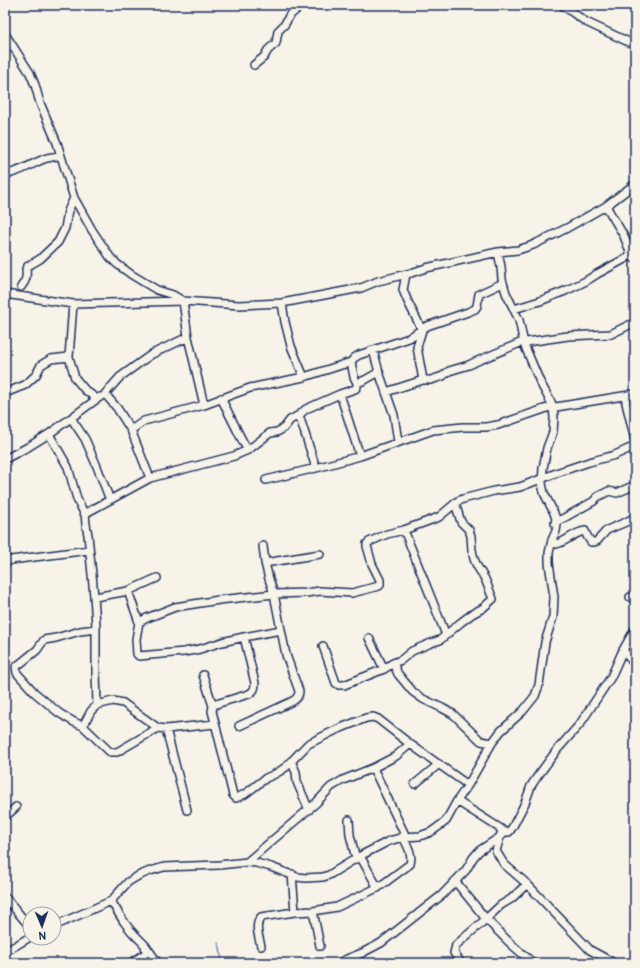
<svg xmlns="http://www.w3.org/2000/svg" width="640" height="968" font-family="Pangolin,sans-serif">
<rect width="100%" height="100%" fill="#f7f3e8"/>
<filter id="ink" filterUnits="userSpaceOnUse"><feTurbulence type="fractalNoise" baseFrequency=".025" numOctaves="2"/><feDisplacementMap in="SourceGraphic" scale="8" xChannelSelector="R" yChannelSelector="G"/><feConvolveMatrix kernelMatrix="1 2 1 2 8 2 1 2 1" color-interpolation-filters="sRGB"/></filter>
<g filter="url(#ink)">
<g fill="none" stroke-linecap="round" stroke-linejoin="round">
<path stroke="#7192b9" stroke-width="1.5" d="M 218,943 L 220,947 L 222,963"/>
<g stroke="#1b2f5e" stroke-width="10">
<path id="minor" d="M 562,5 L 586,22 L 635,45
M 5,34 L 30,73 L 35,85 L 40,103 L 57,143 L 74,198 L 92,230 L 110,257 L 117,264 L 132,275 L 157,290 L 173,295 L 183,301 L 188,337 L 152,354 L 120,377 L 105,394 L 117,408 L 131,430 L 150,478
M 254,65 L 264,57 L 268,50 L 276,43 L 278,31 L 285,24 L 289,16 L 302,5
M 5,174 C 21,173 33,162 47,158 C 52,157 56,156 60,156
M 606,206 L 624,236 L 630,252 L 635,259
M 406,274 L 403,290 L 408,302 L 422,330 L 417,347 L 423,380 L 431,380 L 443,376 L 449,371 L 469,365 L 475,362 L 520,343 L 568,336 L 611,334 L 629,325 L 635,323
M 21,287 C 26,281 27,277 26,269 L 28,266 L 40,259 L 58,242 L 65,228 L 68,211 L 74,198
M 5,294 L 73,304 L 183,301 L 212,303 L 239,305 L 282,303 L 361,288 L 378,281 L 411,273 L 426,268 L 498,252 L 518,250 L 533,245 L 567,228 L 606,206 L 635,184
M 282,303 L 285,322 L 291,346 L 304,377
M 73,304 L 69,357 L 75,378 L 85,390 L 97,399 L 100,397
M 514,309 L 540,301 L 565,291 L 586,281 L 597,274 L 632,255
M 188,337 L 204,405 L 250,388 L 304,377 L 351,362
M 373,350 L 379,372 L 394,415 L 398,442
M 357,383 L 365,380 L 379,372
M 386,392 L 423,380
M 5,393 L 25,385 L 36,375 L 41,365 L 51,359 L 69,357
M 340,394 L 360,456
M 628,395 L 626,398 L 626,403 L 635,440
M 221,398 L 243,442 L 248,450
M 299,415 L 316,468
M 71,418 L 85,439 L 96,464 L 110,500
M 131,430 L 144,421 L 204,405
M 5,459 L 28,447 L 49,434
M 266,480 L 316,468 L 360,456 L 433,430 L 463,427 L 486,427 L 498,425 L 553,406 L 556,407 L 635,394
M 85,515 L 77,499 L 68,467 L 49,434 L 97,399
M 555,523 L 594,501 L 597,497 L 609,491 L 617,493 L 635,485
M 404,530 L 446,635
M 552,540 L 556,544 C 567,542 574,532 585,531 L 587,536 L 591,542 L 594,542 L 597,541 L 607,530 L 626,522 L 635,517
M 5,563 L 11,560 L 89,550
M 265,563 L 320,554
M 128,591 L 139,622 L 136,639 L 137,654 L 139,656 L 184,652 L 200,649 L 222,642 L 244,637 L 281,630
M 95,597 L 128,591 L 157,578
M 630,597 L 635,599
M 139,622 L 147,618 L 175,607 L 219,600 L 274,594 L 306,593 L 320,591 L 352,593 L 379,586 L 380,585 L 380,580 L 372,564 L 367,546 L 367,544 L 369,542 L 387,534 L 404,530 L 439,517 L 458,501 L 463,499 L 494,491 L 520,487 L 559,472 L 589,462 L 615,455 L 635,446
M 96,629 C 95,597 91,566 88,535 C 87,528 84,520 86,513 L 150,478 L 234,456 L 248,450 L 270,433 L 277,432 L 284,428 L 290,420 L 299,415 L 306,409 L 340,394 L 355,389 L 357,387 L 357,383 L 354,377 L 351,362 L 354,358 L 359,355 L 409,338 L 427,326 L 468,312 L 475,309 L 477,306 L 479,294 L 503,283
M 244,637 L 255,683 C 255,689 254,691 249,694 L 216,704 L 213,706 L 212,711 L 233,795 L 236,798 L 245,794 L 266,778 L 275,774 L 280,771 L 286,767 L 308,744 L 336,730 L 366,718 L 373,717 L 378,719 L 410,744 L 468,785
M 369,638 L 384,669
M 323,646 L 336,683 L 339,685 L 344,685 L 384,669 L 393,663 L 401,660 L 412,651 L 431,643 L 440,640 L 460,623 L 472,614 L 483,608 L 493,599 L 485,579 L 477,566 L 474,559 L 472,550 L 471,536 L 469,530 L 461,522 L 455,503
M 623,650 L 635,665
M 393,663 L 398,674 L 413,692 L 423,699 L 442,708 L 453,714 L 481,741 L 492,743
M 203,675 L 213,706
M 83,726 L 74,722 L 59,713 L 34,692 L 17,673 L 16,667 L 37,650 L 44,640 L 56,638 L 80,631 L 96,629 L 96,671 L 97,705
M 239,726 L 293,701 C 297,698 299,696 299,691 L 286,655 L 274,594 L 269,579 L 265,563 L 263,546
M 158,728 L 123,703 L 113,701 L 97,705 L 91,711 L 83,726 L 110,752 L 117,752 L 158,728 L 166,729 L 215,724
M 166,729 L 187,810
M 291,761 L 296,772 L 297,782 L 309,810
M 373,768 L 406,837
M 415,784 L 439,764
M 457,801 L 501,829 L 502,830 L 496,851 L 504,864 L 527,884 L 590,950 L 614,963
M 5,817 L 16,807
M 349,820 L 350,835 L 356,859
M 360,856 L 378,888
M 247,862 L 316,803 L 331,787 L 343,780 L 373,768 L 396,756 L 410,744
M 455,881 L 486,919 L 511,944 L 533,963
M 5,897 L 30,927
M 111,901 L 124,922 L 132,932 L 145,945 L 158,963
M 313,911 L 320,946
M 295,912 L 313,911 L 337,907 L 379,887 L 410,864 C 413,854 407,845 403,837
M 54,926 L 111,901 L 128,882 L 138,876 L 150,871 L 164,867 L 219,865 L 247,862 L 256,863 L 271,867 L 297,877 L 306,878 L 323,877 L 329,875 L 360,856 L 389,841 L 403,837 L 420,836 L 431,832 L 438,827 L 446,821 L 457,801 L 468,785 L 492,743 L 501,731 L 523,711 L 535,696 L 539,685 L 545,642 L 553,617 L 554,597 L 549,563 L 549,553 L 552,540 L 556,531 L 557,525 L 555,523 L 556,519 L 554,513 L 544,493 L 542,483 L 543,468 L 547,448 L 553,432 L 554,418 L 553,406 L 540,382 L 524,344 L 519,320 L 506,293 L 502,279 L 501,267 L 498,252
M 261,946 C 259,937 254,925 261,917 L 295,912 L 292,874
M 5,952 L 30,937
M 131,963 L 145,954 L 146,952 L 145,945
M 339,963 L 347,959 L 362,953 L 381,943 L 442,895 L 466,870 L 473,858 L 479,851 L 500,837 L 506,832 L 509,832 L 512,828 L 525,803 L 531,786 L 537,777 L 557,750 L 580,724 L 611,677 L 623,650 L 635,629
M 461,963 L 454,953 L 456,945 L 486,919 L 501,905 L 511,899 L 527,884"/>
</g>
<use href="#minor" stroke="#f7f3e8" stroke-width="7"/>
</g>
</g>
<rect width="640" height="968" fill="none" stroke="#f7f3e8" stroke-width="20"/>
<rect x="10" y="10" width="620" height="948" fill="none" stroke="#1b2f5e" stroke-width="1.5" filter="url(#ink)"/>
<g transform="translate(42 926) rotate(178)"><circle r="19" fill="#f7f3e8" stroke="#9fa5b1"/>
<path d="M0-3L7 15L0 10L-7 15Z" fill="#1b2f5e"/>
<text y="-6" font-size="11" font-weight="bold" text-anchor="middle" fill="#1b2f5e">N</text>
</g>
</svg>
